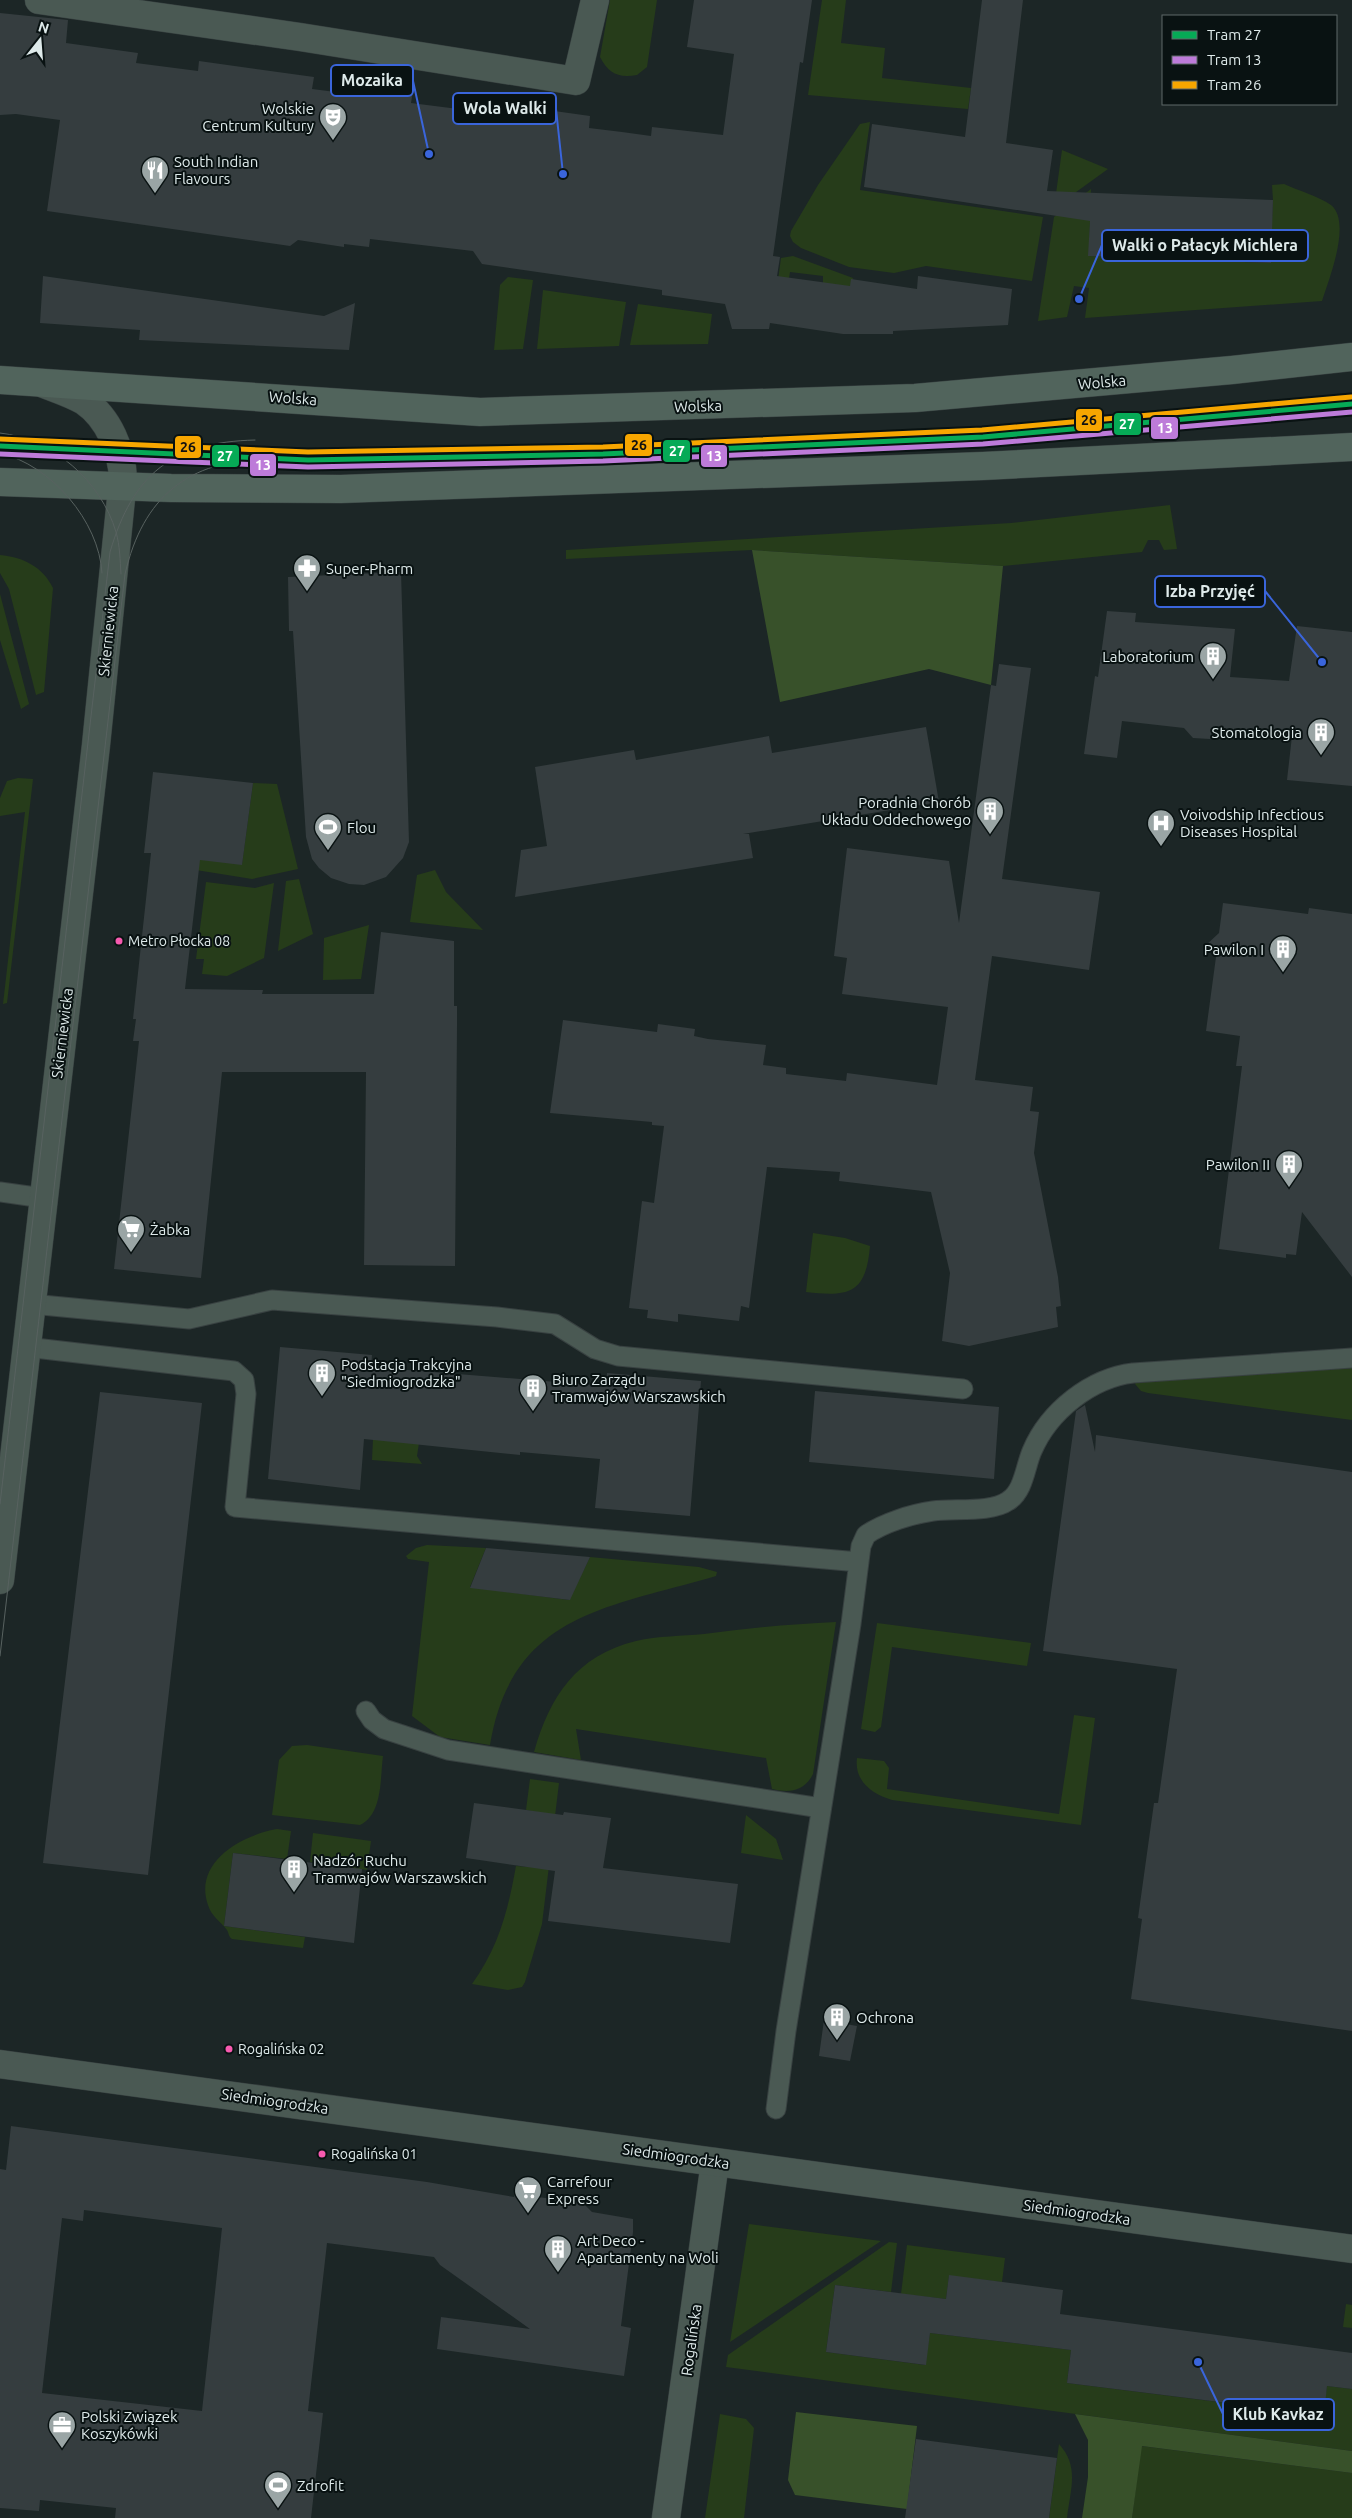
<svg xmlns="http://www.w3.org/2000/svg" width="1352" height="2518" font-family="Ubuntu,sans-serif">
<rect width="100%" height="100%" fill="#1c2626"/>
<path fill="#263c1a" d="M 610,0 L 657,0 L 647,67 L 637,75 C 618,78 609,74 600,57 Z
M 822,0 L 846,0 L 841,43 L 885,48 L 882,78 L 971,88 L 968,109 L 808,95 Z
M 870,122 L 860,190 L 1043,217 L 1032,281 L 926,266 L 894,273 L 849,267 L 801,248 L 793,242 L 790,236 L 791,231 L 818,185 L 860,124 Z
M 1062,150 L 1108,169 L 1054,208 Z
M 1284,184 C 1299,191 1318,196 1331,205 C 1352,222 1329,279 1322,301 L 1085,318 L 1089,288 L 1074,286 L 1067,317 L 1038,321 L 1054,217 L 1091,189 L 1089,256 L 1270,263 L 1273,200 L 1272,185 Z
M 793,256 L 853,278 L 852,287 L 823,283 L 823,276 L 790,272 L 784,312 L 774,310 L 781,258 Z
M 508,277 L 533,280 L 523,349 L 494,350 L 500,285 Z
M 543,290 L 626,302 L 619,346 L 537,349 Z
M 638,304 L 712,314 L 708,344 L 630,345 Z
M 1170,505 L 1177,549 L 1164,550 L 1159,540 L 1148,540 L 1142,552 L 1003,566 L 752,550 L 566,559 L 566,550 L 1011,523 Z
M 0,555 C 23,557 43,567 53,588 L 44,692 L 36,695 L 9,589 L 0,573 Z
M 0,594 L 29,704 L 21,709 L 0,640 Z
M 18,778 L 33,779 L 7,1003 L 3,1004 L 25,812 L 0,816 L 0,798 L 7,781 Z
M 253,783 L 277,784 L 298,869 L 252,879 L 196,870 L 197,859 L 242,864 Z
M 435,870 L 446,892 L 483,930 L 410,922 L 417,875 Z
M 299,879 L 313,934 L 278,951 L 286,881 Z
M 206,882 L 255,888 L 274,883 L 264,958 L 227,976 L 202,974 L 204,959 L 196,959 Z
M 369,925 L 361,979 L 323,980 L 324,938 Z
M 813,1233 L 845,1238 L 870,1246 C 866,1294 849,1297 806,1292 Z
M 1352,1368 L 1352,1420 L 1148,1393 L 1141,1391 L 1135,1384 L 1137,1381 Z
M 373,1439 L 419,1443 L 417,1456 L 422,1464 L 372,1460 Z
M 427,1545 L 486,1548 L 470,1587 L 569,1600 L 590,1557 L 699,1567 L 717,1572 L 716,1576 C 608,1608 512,1613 490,1745 L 440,1737 L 412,1716 L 429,1562 L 408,1559 L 406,1556 L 416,1548 Z
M 836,1622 L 813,1774 C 804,1792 789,1793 772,1789 L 766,1758 L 576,1729 L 581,1760 L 534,1752 C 550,1696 576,1656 636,1641 C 658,1636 682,1636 704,1634 C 748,1628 792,1624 836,1622 Z
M 877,1623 L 1031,1643 L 1027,1666 L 892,1647 L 881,1727 L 875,1732 L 861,1729 Z
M 1074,1715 L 1095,1718 L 1081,1825 L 892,1800 C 872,1794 854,1781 857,1758 L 884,1761 L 889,1768 L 887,1789 L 1059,1814 Z
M 307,1745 L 383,1756 C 380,1778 383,1814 360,1825 L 272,1815 L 279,1760 L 292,1746 Z
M 530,1779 L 559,1783 L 542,1924 L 525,1982 L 522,1987 L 508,1990 L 472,1984 C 499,1947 508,1910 516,1866 L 528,1867 L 537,1812 L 526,1810 Z
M 746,1815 L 776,1839 L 783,1860 L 741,1853 Z
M 277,1829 L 291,1831 L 287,1859 L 233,1853 L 224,1926 L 305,1937 L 303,1948 L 232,1939 C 228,1936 229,1933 227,1930 C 220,1921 211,1916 208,1905 C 193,1862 242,1835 277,1829 Z
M 313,1833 L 371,1841 L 367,1870 L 310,1862 Z
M 749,2224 L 881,2241 L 730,2342 Z
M 889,2242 L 897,2243 L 891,2292 L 835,2285 L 826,2352 L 925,2365 L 930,2333 L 1071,2350 L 1067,2383 L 1323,2415 L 1327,2386 L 1352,2389 L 1352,2451 L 726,2367 L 728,2355 Z
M 907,2245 L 1005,2258 L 1002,2282 L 949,2276 L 946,2299 L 901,2294 Z
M 1346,2304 L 1352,2305 L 1352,2328 L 1343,2327 Z
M 720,2414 L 746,2419 L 754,2428 L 744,2518 L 705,2518 Z
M 1059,2444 C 1080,2467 1070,2490 1067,2518 L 1049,2518 Z
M 1141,2446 L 1352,2473 L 1352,2518 L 1132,2518 Z"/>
<path fill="#38512a" d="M 752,550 L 1003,566 L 991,685 L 929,669 L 780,702 Z
M 796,2412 L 917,2426 L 907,2509 L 795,2495 L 788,2480 Z
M 1075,2414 L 1352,2451 L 1352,2473 L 1142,2446 L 1132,2518 L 1082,2518 L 1088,2477 L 1088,2440 Z"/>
<path fill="#353d3f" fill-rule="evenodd" d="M 694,0 L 812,0 L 803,63 L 800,62 L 773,256 L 780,257 L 777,276 L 850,286 L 851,279 L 917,289 L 918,276 L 1012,289 L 1008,325 L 893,331 L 893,334 L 843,334 L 770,323 L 769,329 L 732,329 L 725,304 L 662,295 L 662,290 L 482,264 L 473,251 L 370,239 L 369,247 L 344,244 L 344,247 L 298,240 L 290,246 L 47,211 L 60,120 L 16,114 L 0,115 L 0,13 L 68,20 L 66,43 L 138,53 L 136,63 L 198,71 L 199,61 L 314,77 L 312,89 L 375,97 L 376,86 L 413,91 L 411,103 L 474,111 L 476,100 L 590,116 L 589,128 L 622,132 L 651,136 L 652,127 L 723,135 L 734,54 L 687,47 Z
M 982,0 L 1023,0 L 1006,143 L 1053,150 L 1047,191 L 1273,200 L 1271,263 L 1088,256 L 1090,221 L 864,187 L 872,124 L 965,137 Z
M 43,276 L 324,316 L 355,303 L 349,350 L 139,340 L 140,330 L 40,323 Z
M 401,572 L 409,842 L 403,858 L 386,877 L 364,885 L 349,884 L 331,878 L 319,868 L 312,859 L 306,837 L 293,631 L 289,631 L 288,577 Z
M 1107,611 L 1136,613 L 1135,622 L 1235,629 L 1230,677 L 1289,681 L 1297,626 L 1352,632 L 1352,786 L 1287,780 L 1292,736 L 1228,732 L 1210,739 L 1193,738 L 1184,728 L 1122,721 L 1117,758 L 1084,754 L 1095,676 L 1098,677 Z
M 999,664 L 1031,668 L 1002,879 L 1100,892 L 1089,970 L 992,956 L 975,1080 L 1033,1087 L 1030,1111 L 1039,1112 L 1034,1153 L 1058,1277 L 1061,1306 L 1056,1307 L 1058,1327 L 969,1346 L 942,1341 L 950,1273 L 931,1192 L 839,1181 L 840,1172 L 767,1167 L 749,1308 L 741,1306 L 739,1321 L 678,1314 L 678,1322 L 647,1318 L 648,1310 L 629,1308 L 642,1201 L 654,1203 L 664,1126 L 652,1125 L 652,1122 L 550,1113 L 563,1020 L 657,1032 L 658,1024 L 695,1029 L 694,1036 L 708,1039 L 766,1045 L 763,1065 L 786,1068 L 786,1074 L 846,1081 L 847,1073 L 937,1085 L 948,1007 L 842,994 L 847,958 L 834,956 L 847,848 L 949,861 L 959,923 L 991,685 L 996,686 Z
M 926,727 L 939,802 L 743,834 L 749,834 L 753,858 L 515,897 L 521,850 L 547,846 L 535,767 L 634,750 L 636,760 L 769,736 L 772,753 Z
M 153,772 L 253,783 L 242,865 L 200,860 L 185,989 L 263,990 L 262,994 L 374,994 L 381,932 L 454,941 L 454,1006 L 457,1006 L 457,1026 L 455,1266 L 364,1265 L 366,1072 L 222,1072 L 201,1278 L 114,1269 L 139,1041 L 133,1041 L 136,1019 L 133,1019 L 151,853 L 144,853 Z
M 1223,903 L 1308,914 L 1309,908 L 1352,914 L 1352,1277 L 1302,1212 L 1296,1255 L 1286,1254 L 1286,1258 L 1219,1249 L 1242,1066 L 1236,1066 L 1240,1036 L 1206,1031 L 1216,957 L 1205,946 L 1219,933 Z
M 280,1347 L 372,1355 L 371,1367 L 606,1386 L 607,1373 L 701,1381 L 690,1516 L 595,1508 L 600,1459 L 520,1452 L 520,1455 L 364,1439 L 360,1490 L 268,1479 Z
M 815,1391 L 999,1407 L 994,1479 L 809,1462 Z
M 100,1392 L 202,1403 L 148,1875 L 43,1863 Z
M 1085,1405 L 1095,1452 L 1096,1435 L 1352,1472 L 1352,2031 L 1131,1999 L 1142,1919 L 1138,1918 L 1154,1803 L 1158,1803 L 1177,1669 L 1043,1651 L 1076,1411 Z
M 486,1548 L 590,1557 L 570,1600 L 470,1588 Z
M 474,1803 L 563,1815 L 564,1812 L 611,1818 L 603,1868 L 738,1884 L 730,1943 L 548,1921 L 555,1871 L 466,1858 Z
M 233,1853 L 362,1869 L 354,1943 L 224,1926 Z
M 824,2020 L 857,2026 L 850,2061 L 819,2056 Z
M 11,2126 L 427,2182 L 514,2197 L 515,2194 L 583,2203 L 592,2212 L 633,2219 L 633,2232 L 621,2326 L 631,2328 L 624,2376 L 437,2349 L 441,2317 L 530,2329 L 440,2265 L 434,2257 L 327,2243 L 308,2411 L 323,2413 L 311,2518 L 115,2518 L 116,2508 L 40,2500 L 39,2511 L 0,2508 L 0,2169 L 6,2170 ZM 84,2210 L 222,2228 L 202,2411 L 42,2393 L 62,2218 L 83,2221 Z
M 949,2275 L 1063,2290 L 1060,2314 L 1352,2353 L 1352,2389 L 1327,2386 L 1324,2415 L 1067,2383 L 1071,2350 L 930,2333 L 926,2365 L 826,2352 L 835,2285 L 946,2299 Z
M 916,2439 L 1057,2458 L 1049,2518 L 905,2518 Z"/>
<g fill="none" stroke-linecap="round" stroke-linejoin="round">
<g stroke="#384141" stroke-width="21">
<path id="service" d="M 0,1192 L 43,1198
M 31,1304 L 189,1319 L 272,1300 L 497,1317 L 555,1324 L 595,1349 L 618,1356 L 963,1389
M 26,1347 L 234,1371 L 244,1380 L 246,1394 L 235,1507 L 859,1562
M 366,1711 L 372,1720 L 384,1729 L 448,1750 L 821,1808
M 776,2109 L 786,2031 L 851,1624 L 861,1546 L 866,1535 C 883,1523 912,1514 933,1511 C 954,1508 991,1513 1008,1501 C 1024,1491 1025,1467 1032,1451 C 1049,1411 1091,1378 1133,1373 L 1352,1358"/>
</g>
<g stroke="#384141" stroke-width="29">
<path id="minor" d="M 39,0 L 300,37 L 576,81 L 595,0
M 666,2518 L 715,2162"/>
</g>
<g stroke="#384141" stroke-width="29">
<path id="tertiary" d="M 0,1580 L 96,745 L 123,479 C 122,451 109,418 84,401 C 72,394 57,389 44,384
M 0,2064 L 1352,2249"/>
</g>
<g stroke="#384141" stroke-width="29">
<path id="secondary" d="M 0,380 L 480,412 L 915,398 L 1232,370 L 1352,357
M 0,482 L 171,488 L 341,489 L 983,466 L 1352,447"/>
</g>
<use href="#service" stroke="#4a5953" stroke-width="19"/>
<use href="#minor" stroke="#4a5953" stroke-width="28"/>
<use href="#tertiary" stroke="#4a5953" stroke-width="28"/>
<use href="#secondary" stroke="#51645c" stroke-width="28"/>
<path stroke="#586260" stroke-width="1" d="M 0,433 C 53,439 101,481 116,532 C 120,546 120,560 121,574
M 0,453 C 51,465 99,521 102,573
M 0,1504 L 110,552 C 133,474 172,442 255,440
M 0,1656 L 125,574 C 143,497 188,460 267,459"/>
<g stroke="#091212" stroke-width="9">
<path id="tram-1" d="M 0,446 L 308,460 L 603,454 L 983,437 L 1352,404"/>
</g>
<g stroke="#091212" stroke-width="9">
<path id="tram-2" d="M 0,454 L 308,467 L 603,461 L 983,444 L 1352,412"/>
</g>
<g stroke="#091212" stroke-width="9">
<path id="tram-3" d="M 0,439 L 308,452 L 603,447 L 982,430 L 1351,397"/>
</g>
<use href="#tram-1" stroke="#06aa56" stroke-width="5"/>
<use href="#tram-2" stroke="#bd7bd9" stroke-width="5"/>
<use href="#tram-3" stroke="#f7a600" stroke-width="5"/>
</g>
<defs>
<g id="theatre-pin" transform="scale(1.4375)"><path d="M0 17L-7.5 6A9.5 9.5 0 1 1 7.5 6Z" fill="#9aa5a5" stroke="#091212"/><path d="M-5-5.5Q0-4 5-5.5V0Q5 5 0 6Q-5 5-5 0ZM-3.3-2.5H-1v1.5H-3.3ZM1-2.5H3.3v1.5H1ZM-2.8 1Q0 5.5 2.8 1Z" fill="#fff"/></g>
<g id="restaurant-pin" transform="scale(1.4375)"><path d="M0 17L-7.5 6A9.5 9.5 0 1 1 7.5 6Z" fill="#9aa5a5" stroke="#091212"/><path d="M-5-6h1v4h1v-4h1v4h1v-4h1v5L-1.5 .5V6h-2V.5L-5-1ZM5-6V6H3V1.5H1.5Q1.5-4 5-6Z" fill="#fff"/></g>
<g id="pharmacy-pin" transform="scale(1.4375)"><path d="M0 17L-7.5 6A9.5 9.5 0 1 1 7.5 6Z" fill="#9aa5a5" stroke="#091212"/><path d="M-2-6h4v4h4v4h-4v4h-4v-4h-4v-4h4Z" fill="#fff"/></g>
<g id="building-pin" transform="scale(1.4375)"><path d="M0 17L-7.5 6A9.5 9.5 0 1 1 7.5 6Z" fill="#9aa5a5" stroke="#091212"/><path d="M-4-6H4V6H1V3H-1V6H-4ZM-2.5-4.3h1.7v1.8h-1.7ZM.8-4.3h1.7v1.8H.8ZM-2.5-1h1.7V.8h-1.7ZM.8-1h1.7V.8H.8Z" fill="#fff"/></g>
<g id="hospital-pin" transform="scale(1.4375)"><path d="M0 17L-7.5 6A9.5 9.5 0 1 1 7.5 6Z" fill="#9aa5a5" stroke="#091212"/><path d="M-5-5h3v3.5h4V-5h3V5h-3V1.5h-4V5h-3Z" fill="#fff"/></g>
<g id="stadium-pin" transform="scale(1.4375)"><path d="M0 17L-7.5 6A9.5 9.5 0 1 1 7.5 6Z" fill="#9aa5a5" stroke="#091212"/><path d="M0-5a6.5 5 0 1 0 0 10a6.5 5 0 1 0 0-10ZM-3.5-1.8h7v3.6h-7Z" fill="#fff"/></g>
<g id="supermarket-pin" transform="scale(1.4375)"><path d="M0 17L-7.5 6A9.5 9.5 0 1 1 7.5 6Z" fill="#9aa5a5" stroke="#091212"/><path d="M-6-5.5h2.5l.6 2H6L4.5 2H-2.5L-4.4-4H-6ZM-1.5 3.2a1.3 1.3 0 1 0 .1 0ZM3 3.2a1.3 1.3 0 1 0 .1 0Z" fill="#fff"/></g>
<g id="office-pin" transform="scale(1.4375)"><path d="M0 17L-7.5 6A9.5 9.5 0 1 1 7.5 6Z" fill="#9aa5a5" stroke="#091212"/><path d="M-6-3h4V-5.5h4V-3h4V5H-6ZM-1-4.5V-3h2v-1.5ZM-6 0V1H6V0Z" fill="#fff"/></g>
</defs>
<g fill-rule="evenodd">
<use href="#theatre-pin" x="333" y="117"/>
<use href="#restaurant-pin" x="155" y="170"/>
<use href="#pharmacy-pin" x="307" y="568"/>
<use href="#building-pin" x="1213" y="656"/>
<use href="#building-pin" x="1321" y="732"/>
<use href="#building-pin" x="990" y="811"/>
<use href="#hospital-pin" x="1161" y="823"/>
<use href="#stadium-pin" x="328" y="827"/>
<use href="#building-pin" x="1283" y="949"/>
<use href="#building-pin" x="1289" y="1164"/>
<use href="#supermarket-pin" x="131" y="1229"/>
<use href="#building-pin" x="322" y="1373"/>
<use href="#building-pin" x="533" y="1388"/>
<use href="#building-pin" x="294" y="1869"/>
<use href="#building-pin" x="837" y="2017"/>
<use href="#supermarket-pin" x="528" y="2190"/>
<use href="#building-pin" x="558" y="2249"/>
<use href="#office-pin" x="62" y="2425"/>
<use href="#stadium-pin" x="278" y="2485"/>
</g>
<g fill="#f75aaf" stroke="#091212" stroke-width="2">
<circle cx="119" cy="941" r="4.5"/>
<circle cx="229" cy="2049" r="4.5"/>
<circle cx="322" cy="2154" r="4.5"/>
</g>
<g text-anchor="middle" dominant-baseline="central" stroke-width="4" stroke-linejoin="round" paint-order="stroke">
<g font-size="14" fill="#deeaea" stroke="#091212" text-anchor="start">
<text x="128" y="941">Metro Płocka 08</text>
<text x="238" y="2049">Rogalińska 02</text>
<text x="331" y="2154">Rogalińska 01</text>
</g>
<g font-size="15" fill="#deeaea" stroke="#091212" text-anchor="start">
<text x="314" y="108" text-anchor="end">Wolskie<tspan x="314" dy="17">Centrum Kultury</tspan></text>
<text x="174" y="161">South Indian<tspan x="174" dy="17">Flavours</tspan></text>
<text x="326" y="568">Super-Pharm</text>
<text x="1194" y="656" text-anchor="end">Laboratorium</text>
<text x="1302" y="732" text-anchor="end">Stomatologia</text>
<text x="971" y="802" text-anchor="end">Poradnia Chorób<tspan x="971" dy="17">Układu Oddechowego</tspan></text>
<text x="1180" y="814">Voivodship Infectious<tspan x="1180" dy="17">Diseases Hospital</tspan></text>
<text x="347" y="827">Flou</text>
<text x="1264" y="949" text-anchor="end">Pawilon I</text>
<text x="1270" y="1164" text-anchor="end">Pawilon II</text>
<text x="150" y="1229">Żabka</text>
<text x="341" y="1364">Podstacja Trakcyjna<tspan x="341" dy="17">"Siedmiogrodzka"</tspan></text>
<text x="552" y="1379">Biuro Zarządu<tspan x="552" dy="17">Tramwajów Warszawskich</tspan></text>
<text x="313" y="1860">Nadzór Ruchu<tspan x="313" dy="17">Tramwajów Warszawskich</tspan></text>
<text x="856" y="2017">Ochrona</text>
<text x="547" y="2181">Carrefour<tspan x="547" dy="17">Express</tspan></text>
<text x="577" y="2240">Art Deco -<tspan x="577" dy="17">Apartamenty na Woli</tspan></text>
<text x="81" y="2416">Polski Związek<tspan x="81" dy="17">Koszykówki</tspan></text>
<text x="297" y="2485">Zdrofit</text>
</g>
<g font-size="15" fill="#deeaea" stroke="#091212">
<text transform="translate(1102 382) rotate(-5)">Wolska</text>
<text transform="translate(293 398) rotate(4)">Wolska</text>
<text transform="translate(698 406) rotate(-2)">Wolska</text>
<text transform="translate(108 631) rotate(-84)">Skierniewicka</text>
<text transform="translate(62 1033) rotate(-83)">Skierniewicka</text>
<text transform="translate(275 2101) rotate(8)">Siedmiogrodzka</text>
<text transform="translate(676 2156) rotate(8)">Siedmiogrodzka</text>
<text transform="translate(1077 2212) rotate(8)">Siedmiogrodzka</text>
<text transform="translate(691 2340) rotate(-82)">Rogalińska</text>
</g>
</g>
<path fill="none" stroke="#3a65db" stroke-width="2" d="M429 154L413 81M563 174L556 109M1079 299L1102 245M1322 662L1265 591M1198 2362L1223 2414"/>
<g fill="#3a65db" stroke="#091212" stroke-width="2">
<circle cx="429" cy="154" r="5"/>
<circle cx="563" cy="174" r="5"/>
<circle cx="1079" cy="299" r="5"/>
<circle cx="1322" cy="662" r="5"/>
<circle cx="1198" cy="2362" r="5"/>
</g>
<g fill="#091212" stroke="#3a65db" stroke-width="2">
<rect x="331" y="65" width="82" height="31" rx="5"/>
<rect x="453" y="93" width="103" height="31" rx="5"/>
<rect x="1102" y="230" width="206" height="31" rx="5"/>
<rect x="1155" y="576" width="110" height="31" rx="5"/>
<rect x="1223" y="2399" width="111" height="31" rx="5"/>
</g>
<g font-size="16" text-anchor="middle" font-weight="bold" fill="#deeaea">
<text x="372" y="86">Mozaika</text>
<text x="505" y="114">Wola Walki</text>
<text x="1205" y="251">Walki o Pałacyk Michlera</text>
<text x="1210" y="597">Izba Przyjęć</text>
<text x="1278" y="2420">Klub Kavkaz</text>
</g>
<g stroke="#091212" stroke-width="2">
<rect x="1075" y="408" width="28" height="24" rx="5" fill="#f7a600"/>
<rect x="1113" y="412" width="29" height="24" rx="5" fill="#06aa56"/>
<rect x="1150" y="416" width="29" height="24" rx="5" fill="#bd7bd9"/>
<rect x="624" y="433" width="29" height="24" rx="5" fill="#f7a600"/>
<rect x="174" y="435" width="28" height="24" rx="5" fill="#f7a600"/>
<rect x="662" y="439" width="29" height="24" rx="5" fill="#06aa56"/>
<rect x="700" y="444" width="28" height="24" rx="5" fill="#bd7bd9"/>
<rect x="211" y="444" width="29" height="24" rx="5" fill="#06aa56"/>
<rect x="249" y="453" width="28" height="24" rx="5" fill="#bd7bd9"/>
</g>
<g font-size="14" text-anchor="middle" font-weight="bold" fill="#fff">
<text x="1127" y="429">27</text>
<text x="1165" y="433">13</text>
<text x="677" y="456">27</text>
<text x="714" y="461">13</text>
<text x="225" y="461">27</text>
<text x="263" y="470">13</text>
</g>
<g font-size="14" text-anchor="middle" font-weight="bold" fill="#111">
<text x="1089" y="425">26</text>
<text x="639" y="450">26</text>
<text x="188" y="452">26</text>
</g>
<rect x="1162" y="15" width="175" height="90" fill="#091212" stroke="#5e6868"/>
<rect x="1172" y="31" width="25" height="8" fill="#06aa56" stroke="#5e6868"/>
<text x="1207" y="40" font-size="15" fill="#deeaea">Tram 27</text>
<rect x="1172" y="56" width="25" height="8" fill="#bd7bd9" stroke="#5e6868"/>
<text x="1207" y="65" font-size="15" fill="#deeaea">Tram 13</text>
<rect x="1172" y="81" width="25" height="8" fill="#f7a600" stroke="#5e6868"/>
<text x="1207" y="90" font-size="15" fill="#deeaea">Tram 26</text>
<g transform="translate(40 40) rotate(17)" stroke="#091212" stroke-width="4" paint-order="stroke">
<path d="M0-4L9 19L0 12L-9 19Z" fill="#deeaea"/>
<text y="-8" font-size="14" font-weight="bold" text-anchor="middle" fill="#deeaea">N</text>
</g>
</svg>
